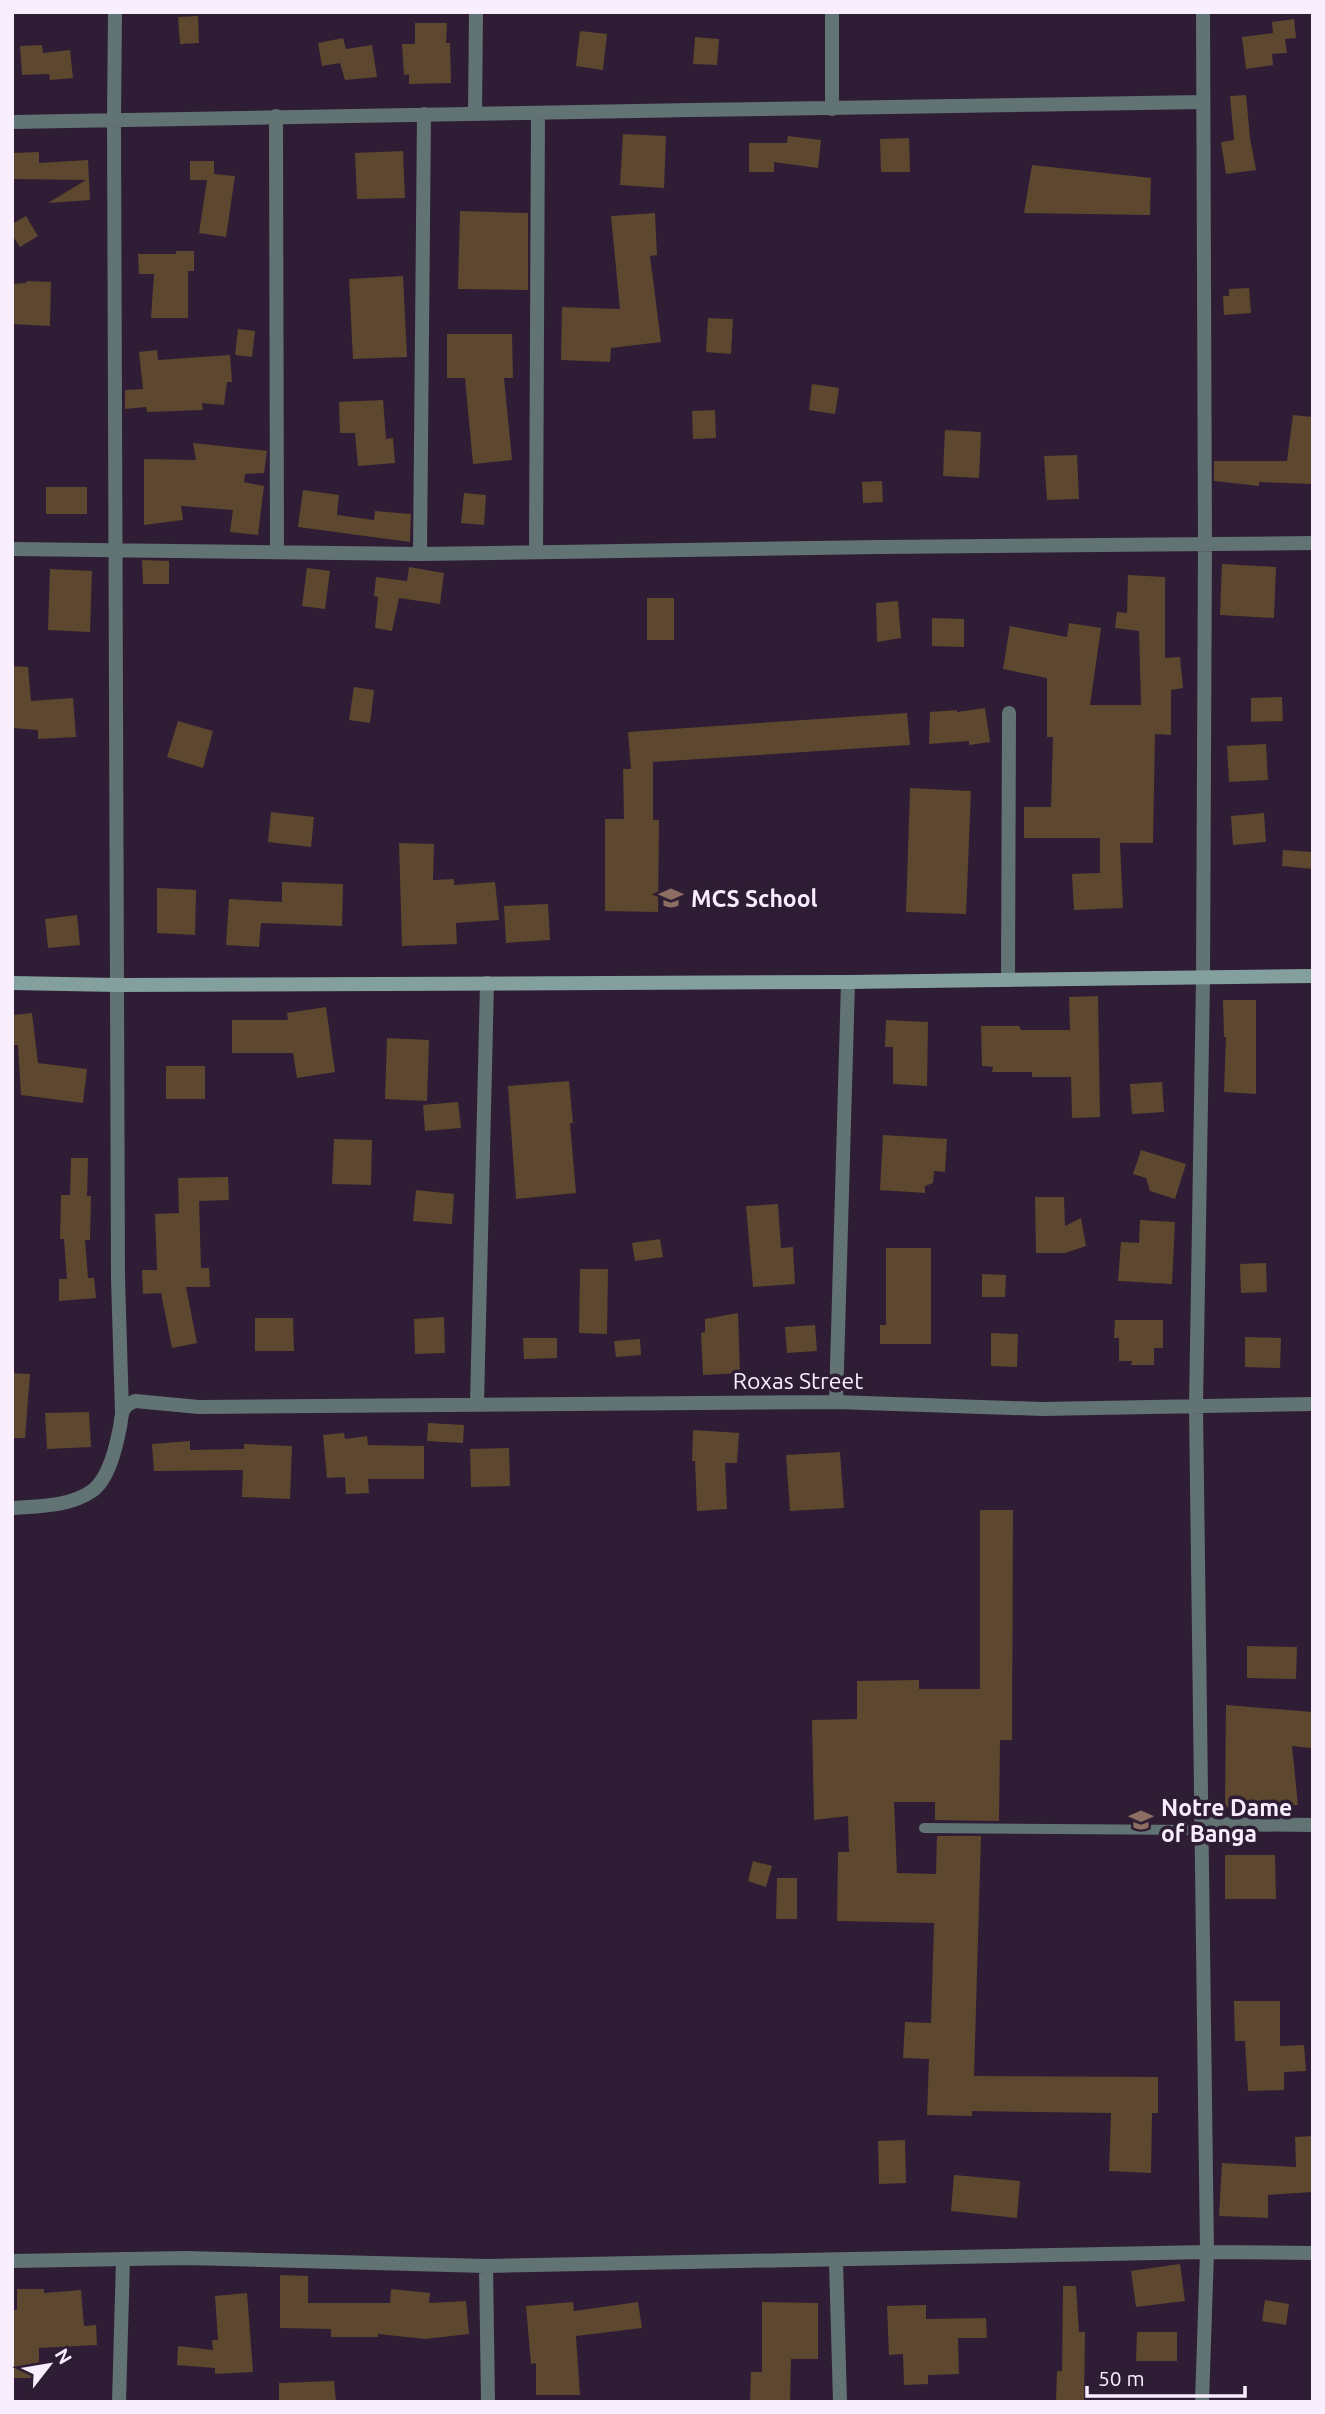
<svg xmlns="http://www.w3.org/2000/svg" width="1325" height="2414" font-family="Ubuntu,sans-serif">
<rect width="100%" height="100%" fill="#2e1d34"/>
<path fill="#5d472f" d="M 198,16 L 199,43 L 180,44 L 178,17 Z
M 1294,19 L 1296,38 L 1285,39 L 1287,53 L 1272,54 L 1273,65 L 1246,69 L 1242,37 L 1273,33 L 1272,22 Z
M 415,23 L 447,23 L 446,43 L 450,43 L 451,83 L 409,84 L 409,74 L 404,75 L 402,44 L 415,44 Z
M 580,31 L 607,34 L 603,70 L 576,66 Z
M 695,37 L 719,39 L 717,65 L 693,64 Z
M 343,38 L 346,49 L 372,45 L 377,77 L 345,80 L 340,63 L 322,66 L 318,43 Z
M 42,45 L 43,53 L 70,50 L 73,78 L 50,80 L 49,74 L 22,75 L 20,46 Z
M 1246,95 L 1250,138 L 1256,170 L 1226,174 L 1221,142 L 1234,140 L 1230,96 Z
M 623,134 L 666,136 L 664,188 L 620,185 Z
M 788,136 L 821,140 L 818,168 L 774,162 L 774,172 L 749,172 L 749,143 L 787,143 Z
M 909,138 L 910,172 L 881,172 L 880,139 Z
M 403,151 L 405,198 L 357,199 L 355,153 Z
M 39,152 L 39,163 L 88,160 L 90,200 L 48,203 L 86,180 L 12,179 L 12,153 Z
M 190,161 L 214,161 L 214,174 L 235,176 L 226,237 L 199,233 L 207,180 L 190,180 Z
M 1032,165 L 1151,178 L 1150,215 L 1024,213 Z
M 460,211 L 528,213 L 528,290 L 458,289 Z
M 655,213 L 657,255 L 650,256 L 661,342 L 611,348 L 610,362 L 561,360 L 562,307 L 620,309 L 611,216 Z
M 26,216 L 38,236 L 20,247 L 12,235 L 12,224 Z
M 176,251 L 194,251 L 194,271 L 188,271 L 188,318 L 151,318 L 154,274 L 139,274 L 138,254 L 176,254 Z
M 403,276 L 407,357 L 353,359 L 349,279 Z
M 27,281 L 51,282 L 50,326 L 12,324 L 12,284 L 26,283 Z
M 1249,288 L 1251,313 L 1224,315 L 1223,296 L 1229,296 L 1229,289 Z
M 708,318 L 733,319 L 731,354 L 706,352 Z
M 238,329 L 255,331 L 252,357 L 235,355 Z
M 447,334 L 512,334 L 513,378 L 504,378 L 512,460 L 473,464 L 465,378 L 447,378 Z
M 157,350 L 158,360 L 230,355 L 232,382 L 227,382 L 224,405 L 202,403 L 203,410 L 147,412 L 146,407 L 125,409 L 125,390 L 143,389 L 139,352 Z
M 812,384 L 839,388 L 835,414 L 809,410 Z
M 383,400 L 386,439 L 393,438 L 395,463 L 358,466 L 355,433 L 340,433 L 339,402 Z
M 715,410 L 716,438 L 693,439 L 692,411 Z
M 1293,415 L 1313,417 L 1313,484 L 1259,482 L 1259,486 L 1214,481 L 1214,461 L 1287,461 Z
M 945,430 L 981,432 L 979,478 L 943,476 Z
M 193,443 L 267,451 L 264,473 L 245,474 L 244,482 L 264,486 L 258,535 L 230,532 L 233,510 L 181,506 L 183,520 L 144,525 L 144,459 L 196,460 Z
M 1077,455 L 1079,499 L 1047,500 L 1044,456 Z
M 882,481 L 883,502 L 863,503 L 862,482 Z
M 46,487 L 87,487 L 87,514 L 46,514 Z
M 303,490 L 339,495 L 337,515 L 374,520 L 375,511 L 411,514 L 410,542 L 298,527 Z
M 464,493 L 486,495 L 484,525 L 461,523 Z
M 142,560 L 169,561 L 169,584 L 143,584 Z
M 1222,564 L 1276,567 L 1274,618 L 1220,615 Z
M 409,567 L 444,573 L 440,604 L 399,598 L 392,631 L 375,628 L 378,597 L 374,596 L 376,577 L 407,581 Z
M 307,568 L 330,571 L 325,609 L 302,606 Z
M 50,569 L 92,571 L 90,632 L 48,630 Z
M 1128,575 L 1165,577 L 1165,658 L 1180,657 L 1183,688 L 1171,690 L 1171,735 L 1155,734 L 1153,843 L 1120,843 L 1123,908 L 1074,910 L 1072,874 L 1100,873 L 1100,838 L 1024,838 L 1024,807 L 1051,807 L 1053,737 L 1047,737 L 1047,678 L 1003,669 L 1010,626 L 1067,637 L 1069,623 L 1101,628 L 1090,705 L 1141,705 L 1139,631 L 1115,628 L 1117,612 L 1127,613 Z
M 647,598 L 674,598 L 674,640 L 647,640 Z
M 898,601 L 901,638 L 877,642 L 876,603 Z
M 932,618 L 964,619 L 964,647 L 932,646 Z
M 12,666 L 28,667 L 31,701 L 73,698 L 76,737 L 38,739 L 38,730 L 12,728 Z
M 354,687 L 374,690 L 370,723 L 349,720 Z
M 1282,697 L 1283,721 L 1251,722 L 1251,698 Z
M 985,708 L 990,742 L 969,745 L 969,741 L 929,744 L 930,712 L 957,710 L 957,712 Z
M 907,713 L 910,745 L 653,762 L 653,820 L 659,820 L 658,912 L 605,911 L 605,819 L 624,819 L 623,769 L 631,769 L 628,732 Z
M 178,721 L 213,731 L 203,768 L 167,757 Z
M 1266,744 L 1268,780 L 1229,782 L 1227,746 Z
M 910,788 L 971,791 L 966,914 L 906,912 Z
M 271,812 L 314,817 L 311,847 L 268,842 Z
M 1264,813 L 1266,842 L 1233,845 L 1231,816 Z
M 399,843 L 434,844 L 433,880 L 454,879 L 454,885 L 495,882 L 499,920 L 456,923 L 457,944 L 402,946 Z
M 1283,850 L 1313,852 L 1313,869 L 1282,866 Z
M 282,882 L 343,884 L 342,926 L 261,923 L 259,947 L 226,945 L 229,899 L 282,902 Z
M 157,888 L 196,890 L 195,935 L 157,933 Z
M 548,904 L 550,940 L 506,943 L 504,906 Z
M 77,915 L 80,945 L 48,948 L 45,919 Z
M 1098,996 L 1100,1117 L 1072,1118 L 1071,1077 L 1032,1077 L 1032,1072 L 992,1072 L 993,1067 L 982,1066 L 981,1026 L 1019,1026 L 1021,1030 L 1070,1030 L 1069,997 Z
M 1223,1000 L 1256,1000 L 1256,1094 L 1224,1092 L 1226,1037 L 1224,1037 Z
M 326,1007 L 335,1072 L 297,1078 L 293,1053 L 232,1053 L 232,1020 L 288,1020 L 287,1013 Z
M 32,1013 L 38,1063 L 87,1069 L 83,1103 L 21,1095 L 18,1045 L 12,1045 L 12,1015 Z
M 886,1020 L 928,1022 L 927,1086 L 893,1084 L 893,1047 L 885,1047 Z
M 387,1038 L 429,1040 L 427,1101 L 385,1099 Z
M 166,1066 L 205,1066 L 205,1099 L 166,1099 Z
M 569,1081 L 573,1123 L 570,1123 L 576,1193 L 516,1199 L 508,1086 Z
M 1162,1082 L 1164,1112 L 1132,1114 L 1130,1084 Z
M 458,1102 L 461,1128 L 425,1131 L 423,1105 Z
M 883,1135 L 947,1139 L 945,1172 L 934,1171 L 933,1183 L 925,1186 L 925,1193 L 880,1190 Z
M 334,1139 L 372,1140 L 371,1185 L 332,1184 Z
M 1141,1150 L 1186,1164 L 1175,1199 L 1150,1191 L 1146,1178 L 1133,1174 Z
M 71,1158 L 88,1158 L 87,1196 L 91,1196 L 90,1240 L 85,1240 L 88,1278 L 94,1278 L 96,1298 L 59,1301 L 59,1279 L 67,1279 L 64,1239 L 60,1239 L 61,1195 L 70,1195 Z
M 228,1177 L 229,1200 L 199,1201 L 201,1268 L 209,1268 L 210,1287 L 186,1287 L 197,1343 L 172,1348 L 161,1293 L 143,1294 L 142,1270 L 157,1270 L 155,1214 L 179,1213 L 178,1178 Z
M 416,1190 L 454,1194 L 452,1224 L 413,1221 Z
M 1035,1197 L 1064,1197 L 1065,1226 L 1081,1218 L 1086,1246 L 1065,1253 L 1036,1253 Z
M 778,1204 L 781,1248 L 793,1247 L 795,1284 L 753,1287 L 746,1206 Z
M 1140,1220 L 1175,1222 L 1172,1284 L 1118,1281 L 1121,1242 L 1139,1243 Z
M 660,1239 L 663,1257 L 635,1261 L 632,1243 Z
M 886,1248 L 931,1248 L 931,1344 L 880,1344 L 880,1325 L 886,1325 Z
M 1266,1263 L 1267,1292 L 1241,1293 L 1240,1264 Z
M 580,1269 L 608,1269 L 607,1334 L 579,1333 Z
M 982,1274 L 1006,1275 L 1005,1297 L 982,1297 Z
M 738,1313 L 740,1373 L 703,1375 L 701,1333 L 705,1332 L 705,1319 Z
M 444,1317 L 445,1353 L 415,1354 L 414,1319 Z
M 255,1318 L 293,1318 L 294,1351 L 255,1351 Z
M 1115,1320 L 1163,1320 L 1163,1348 L 1154,1348 L 1154,1365 L 1131,1365 L 1132,1361 L 1119,1361 L 1119,1338 L 1114,1338 Z
M 815,1325 L 817,1351 L 787,1353 L 785,1327 Z
M 991,1333 L 1018,1334 L 1017,1367 L 991,1366 Z
M 1245,1337 L 1281,1338 L 1280,1368 L 1245,1367 Z
M 523,1338 L 557,1338 L 557,1358 L 524,1359 Z
M 640,1339 L 641,1355 L 616,1357 L 614,1341 Z
M 12,1373 L 30,1374 L 25,1438 L 12,1438 Z
M 89,1412 L 91,1447 L 47,1449 L 45,1413 Z
M 428,1423 L 464,1425 L 463,1443 L 427,1441 Z
M 693,1430 L 739,1433 L 737,1463 L 725,1463 L 727,1509 L 697,1511 L 695,1461 L 692,1461 Z
M 344,1433 L 345,1439 L 367,1436 L 368,1445 L 424,1446 L 424,1479 L 368,1479 L 369,1493 L 346,1494 L 345,1477 L 327,1478 L 323,1435 Z
M 190,1441 L 190,1450 L 244,1449 L 244,1444 L 292,1446 L 290,1499 L 242,1497 L 243,1470 L 154,1471 L 152,1444 Z
M 509,1448 L 510,1486 L 471,1487 L 470,1449 Z
M 840,1452 L 844,1508 L 790,1511 L 786,1455 Z
M 980,1510 L 1013,1510 L 1012,1740 L 1000,1740 L 999,1821 L 935,1820 L 935,1802 L 894,1802 L 897,1873 L 936,1874 L 937,1836 L 981,1836 L 974,2076 L 1158,2077 L 1158,2113 L 1152,2113 L 1151,2173 L 1109,2171 L 1111,2113 L 972,2111 L 972,2116 L 927,2115 L 929,2059 L 903,2058 L 905,2022 L 931,2023 L 934,1923 L 837,1921 L 838,1852 L 849,1852 L 848,1816 L 814,1820 L 812,1720 L 857,1719 L 857,1681 L 919,1680 L 919,1689 L 980,1689 Z
M 1247,1646 L 1297,1647 L 1296,1679 L 1247,1678 Z
M 1226,1705 L 1313,1712 L 1311,1748 L 1292,1746 L 1298,1805 L 1225,1807 Z
M 1225,1855 L 1275,1855 L 1276,1899 L 1225,1899 Z
M 753,1861 L 772,1866 L 766,1887 L 748,1881 Z
M 777,1878 L 797,1878 L 797,1919 L 776,1919 Z
M 1234,2001 L 1280,2001 L 1280,2046 L 1304,2045 L 1306,2071 L 1284,2072 L 1284,2090 L 1248,2091 L 1245,2041 L 1235,2041 Z
M 1313,2136 L 1313,2192 L 1268,2195 L 1268,2218 L 1219,2216 L 1222,2163 L 1296,2167 L 1295,2137 Z
M 905,2140 L 906,2183 L 879,2184 L 878,2141 Z
M 954,2175 L 1020,2181 L 1017,2218 L 951,2211 Z
M 1180,2264 L 1185,2301 L 1136,2307 L 1131,2271 Z
M 280,2275 L 308,2276 L 308,2303 L 390,2303 L 391,2289 L 430,2293 L 429,2303 L 466,2301 L 469,2334 L 425,2339 L 378,2334 L 378,2337 L 331,2337 L 331,2329 L 280,2328 Z
M 1063,2286 L 1076,2286 L 1079,2332 L 1085,2332 L 1084,2402 L 1056,2402 L 1057,2371 L 1062,2371 Z
M 17,2289 L 44,2289 L 44,2293 L 81,2290 L 84,2326 L 96,2325 L 97,2345 L 39,2348 L 39,2378 L 14,2378 L 12,2310 L 17,2310 Z
M 247,2293 L 253,2372 L 215,2374 L 215,2368 L 177,2365 L 178,2346 L 213,2350 L 212,2340 L 218,2340 L 215,2296 Z
M 1265,2300 L 1289,2304 L 1286,2325 L 1262,2321 Z
M 573,2302 L 574,2311 L 638,2302 L 642,2328 L 576,2336 L 580,2395 L 536,2395 L 536,2363 L 531,2364 L 526,2306 Z
M 762,2302 L 818,2303 L 818,2359 L 791,2359 L 790,2402 L 750,2402 L 751,2372 L 762,2372 Z
M 926,2305 L 926,2319 L 986,2318 L 987,2338 L 958,2338 L 959,2374 L 928,2375 L 928,2384 L 904,2385 L 903,2354 L 889,2355 L 887,2306 Z
M 1137,2332 L 1177,2332 L 1177,2361 L 1136,2361 Z
M 334,2381 L 336,2402 L 279,2402 L 279,2383 Z"/>
<g fill="none" stroke-linecap="round" stroke-linejoin="round">
<path stroke="#617373" stroke-width="10" d="M 924,1828 L 1201,1830"/>
<path stroke="#617373" stroke-width="14" d="M 115,12 L 114,120 L 118,1278 L 122,1412
M 832,12 L 832,109
M 475,114 L 476,12
M 276,116 L 277,551
M 12,122 C 409,112 806,110 1203,102
M 12,549 L 420,554 L 880,547 L 1313,543
M 536,551 L 538,113
M 420,554 L 424,114
M 1008,980 L 1009,713
M 836,1402 L 848,982
M 477,1404 L 487,983
M 12,1508 C 38,1506 69,1507 92,1491 C 109,1479 116,1447 120,1427 C 121,1422 121,1416 123,1411 C 125,1406 130,1403 135,1401 L 199,1407 L 836,1402 L 1042,1409 L 1313,1404
M 1201,1824 L 1313,1825
M 12,2261 L 186,2258 L 486,2266 L 1207,2252 L 1313,2253
M 836,2261 L 840,2402
M 486,2266 L 488,2402
M 119,2402 L 123,2259
M 1202,2402 L 1207,2252 L 1196,1407 L 1203,979 L 1205,543 L 1203,12"/>
<path stroke="#83a09f" stroke-width="14" d="M 12,983 L 117,985 L 848,982 L 1313,976"/>
</g>
<defs>
<g id="school-bare" transform="scale(1.89)"><path d="M0-5L7-2L0 1L-7-2ZM-4 1L0 2.5L4 1V4Q0 6-4 4Z" fill="#8d6e63" stroke="#2e1d34" stroke-width="2.5" paint-order="stroke"/></g>
</defs>
<g fill-rule="evenodd">
<use href="#school-bare" x="671" y="898"/>
<use href="#school-bare" x="1141" y="1820"/>
</g>
<g text-anchor="middle" dominant-baseline="central" stroke-width="7" stroke-linejoin="round" paint-order="stroke">
<g font-size="23" font-weight="bold" fill="#f9eefe" stroke="#2e1d34" text-anchor="start">
<text x="691" y="898">MCS School</text>
<text x="1161" y="1807">Notre Dame<tspan x="1161" dy="26">of Banga</tspan></text>
</g>
<g font-size="23" fill="#f9eefe" stroke="#2e1d34">
<text x="798" y="1380">Roxas Street</text>
</g>
</g>
<rect width="1325" height="2414" fill="none" stroke="#f9eefe" stroke-width="28"/>
<g transform="translate(49 2365) rotate(59)" stroke="#2e1d34" stroke-width="5" paint-order="stroke">
<path d="M0-5L12 26L0 18L-12 26Z" fill="#f9eefe"/>
<text y="-10" font-size="19" font-weight="bold" text-anchor="middle" fill="#f9eefe">N</text>
</g>
<path d="M1087 2386v10h158v-10" fill="none" stroke="#f9eefe" stroke-width="3.5"/>
<text x="1098" y="2386" font-size="21" fill="#f9eefe" stroke="#2e1d34" stroke-width="5" paint-order="stroke">50 m</text>
</svg>
